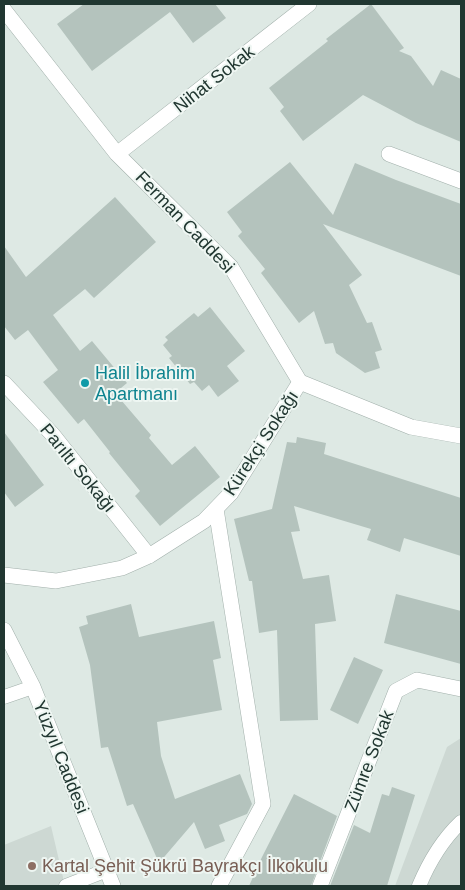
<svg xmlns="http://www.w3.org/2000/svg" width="465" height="890" font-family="Arial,sans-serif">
<rect width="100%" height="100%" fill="#dee9e4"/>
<path fill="#cdd8d3" d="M 461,738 L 461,886 L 395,886 L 447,747 Z
M 51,826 L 65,886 L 4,886 L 4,845 Z"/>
<path fill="#b4c3bd" d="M 84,4 L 215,4 L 226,18 L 193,43 L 170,12 L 92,71 L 57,24 Z
M 371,4 L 404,48 L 399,51 L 411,56 L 433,86 L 441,70 L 461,79 L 461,142 L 416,123 L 363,95 L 303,141 L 280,111 L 284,107 L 269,88 L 328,41 L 326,39 Z
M 290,162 L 333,215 L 355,163 L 396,180 L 461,204 L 461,276 L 323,224 L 362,275 L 349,285 L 367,323 L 372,322 L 382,350 L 375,352 L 380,368 L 365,373 L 336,353 L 333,343 L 325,344 L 314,311 L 299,323 L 261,273 L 265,269 L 238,236 L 242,232 L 227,212 Z
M 115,197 L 156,242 L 94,298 L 85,289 L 53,315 L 80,351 L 92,341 L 127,383 L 115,393 L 151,435 L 149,438 L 172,465 L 195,446 L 220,477 L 160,526 L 135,496 L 140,491 L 109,453 L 110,452 L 84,419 L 78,424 L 43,382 L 58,370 L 28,330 L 15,340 L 4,326 L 4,246 L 26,277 Z
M 210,307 L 245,351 L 227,366 L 239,381 L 218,397 L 209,385 L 202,391 L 194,382 L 190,384 L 169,358 L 172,356 L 163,345 L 168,340 L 165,337 L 194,313 L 198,317 Z
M 4,432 L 44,485 L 15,507 L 4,492 Z
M 297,437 L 326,443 L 324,454 L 461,498 L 461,556 L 404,538 L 400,552 L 367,540 L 371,529 L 294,506 L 300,531 L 291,532 L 303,579 L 329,575 L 336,621 L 315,624 L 318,720 L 280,721 L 277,630 L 259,633 L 252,581 L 249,581 L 234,519 L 272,509 L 287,442 L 296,443 Z
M 396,594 L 461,611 L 461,664 L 384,643 Z
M 131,604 L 139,637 L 214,621 L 221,658 L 213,660 L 222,710 L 157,722 L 161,756 L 175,799 L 240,774 L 252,804 L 247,814 L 219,825 L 225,841 L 205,849 L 194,822 L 159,863 L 133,804 L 127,806 L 108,747 L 101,748 L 90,665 L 79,627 L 88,624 L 86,616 Z
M 354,657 L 383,670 L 358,724 L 330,710 Z
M 392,787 L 415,795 L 387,886 L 330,886 L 354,825 L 370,833 L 382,794 L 389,796 Z
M 294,794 L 337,816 L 311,886 L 249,886 L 262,857 Z"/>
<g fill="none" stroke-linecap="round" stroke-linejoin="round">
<g stroke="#a2b0ab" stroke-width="15">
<path id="service" d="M 4,697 L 33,687
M 66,886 L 107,870
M 419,886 C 429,862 442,840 461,822"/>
</g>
<g stroke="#a2b0ab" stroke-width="16">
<path id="minor" d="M 4,10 L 117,154 L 231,267 L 300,382 L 411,427 L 461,436
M 117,154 L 309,4
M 389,154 L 461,181
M 4,383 L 53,435 L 149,556
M 216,509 L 263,804 L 219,886
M 4,575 L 56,581 L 122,568 L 149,556 L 204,521 L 231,493 L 300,382
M 320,886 L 396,691 L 417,680 L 461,689"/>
</g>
<g stroke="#a2b0ab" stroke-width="16">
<path id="tertiary" d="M 4,630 L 33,687 L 113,886"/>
</g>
<use href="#service" stroke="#fff" stroke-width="14"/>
<use href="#minor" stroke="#fff" stroke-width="15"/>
<use href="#tertiary" stroke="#fff" stroke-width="15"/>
</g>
<circle fill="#0f9aa8" stroke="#eef6f2" stroke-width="2" cx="85" cy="383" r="5"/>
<circle fill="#8d6e63" stroke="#eef6f2" stroke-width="2" cx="32" cy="866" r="5"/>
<g text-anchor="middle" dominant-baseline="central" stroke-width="4" stroke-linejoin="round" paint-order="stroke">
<g font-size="18" fill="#213731" stroke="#eef6f2">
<text transform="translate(214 79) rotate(-38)">Nihat Sokak</text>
<text transform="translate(185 222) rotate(46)">Ferman Caddesi</text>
<text transform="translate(261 443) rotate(-57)">Kürekçi Sokağı</text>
<text transform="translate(78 468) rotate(51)">Parıltı Sokağı</text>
<text transform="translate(61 757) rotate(68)">Yüzyıl Caddesi</text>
<text transform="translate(369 761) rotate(-69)">Zümre Sokak</text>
</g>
<g font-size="18" fill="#0d838f" stroke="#eef6f2" text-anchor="start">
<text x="95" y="373">Halil İbrahim<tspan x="95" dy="21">Apartmanı</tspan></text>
</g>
<g font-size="18" fill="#785e54" stroke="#eef6f2" text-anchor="start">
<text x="42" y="866">Kartal Şehit Şükrü Bayrakçı İlkokulu</text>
</g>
</g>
<rect width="465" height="890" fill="none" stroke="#213731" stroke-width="10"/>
</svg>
